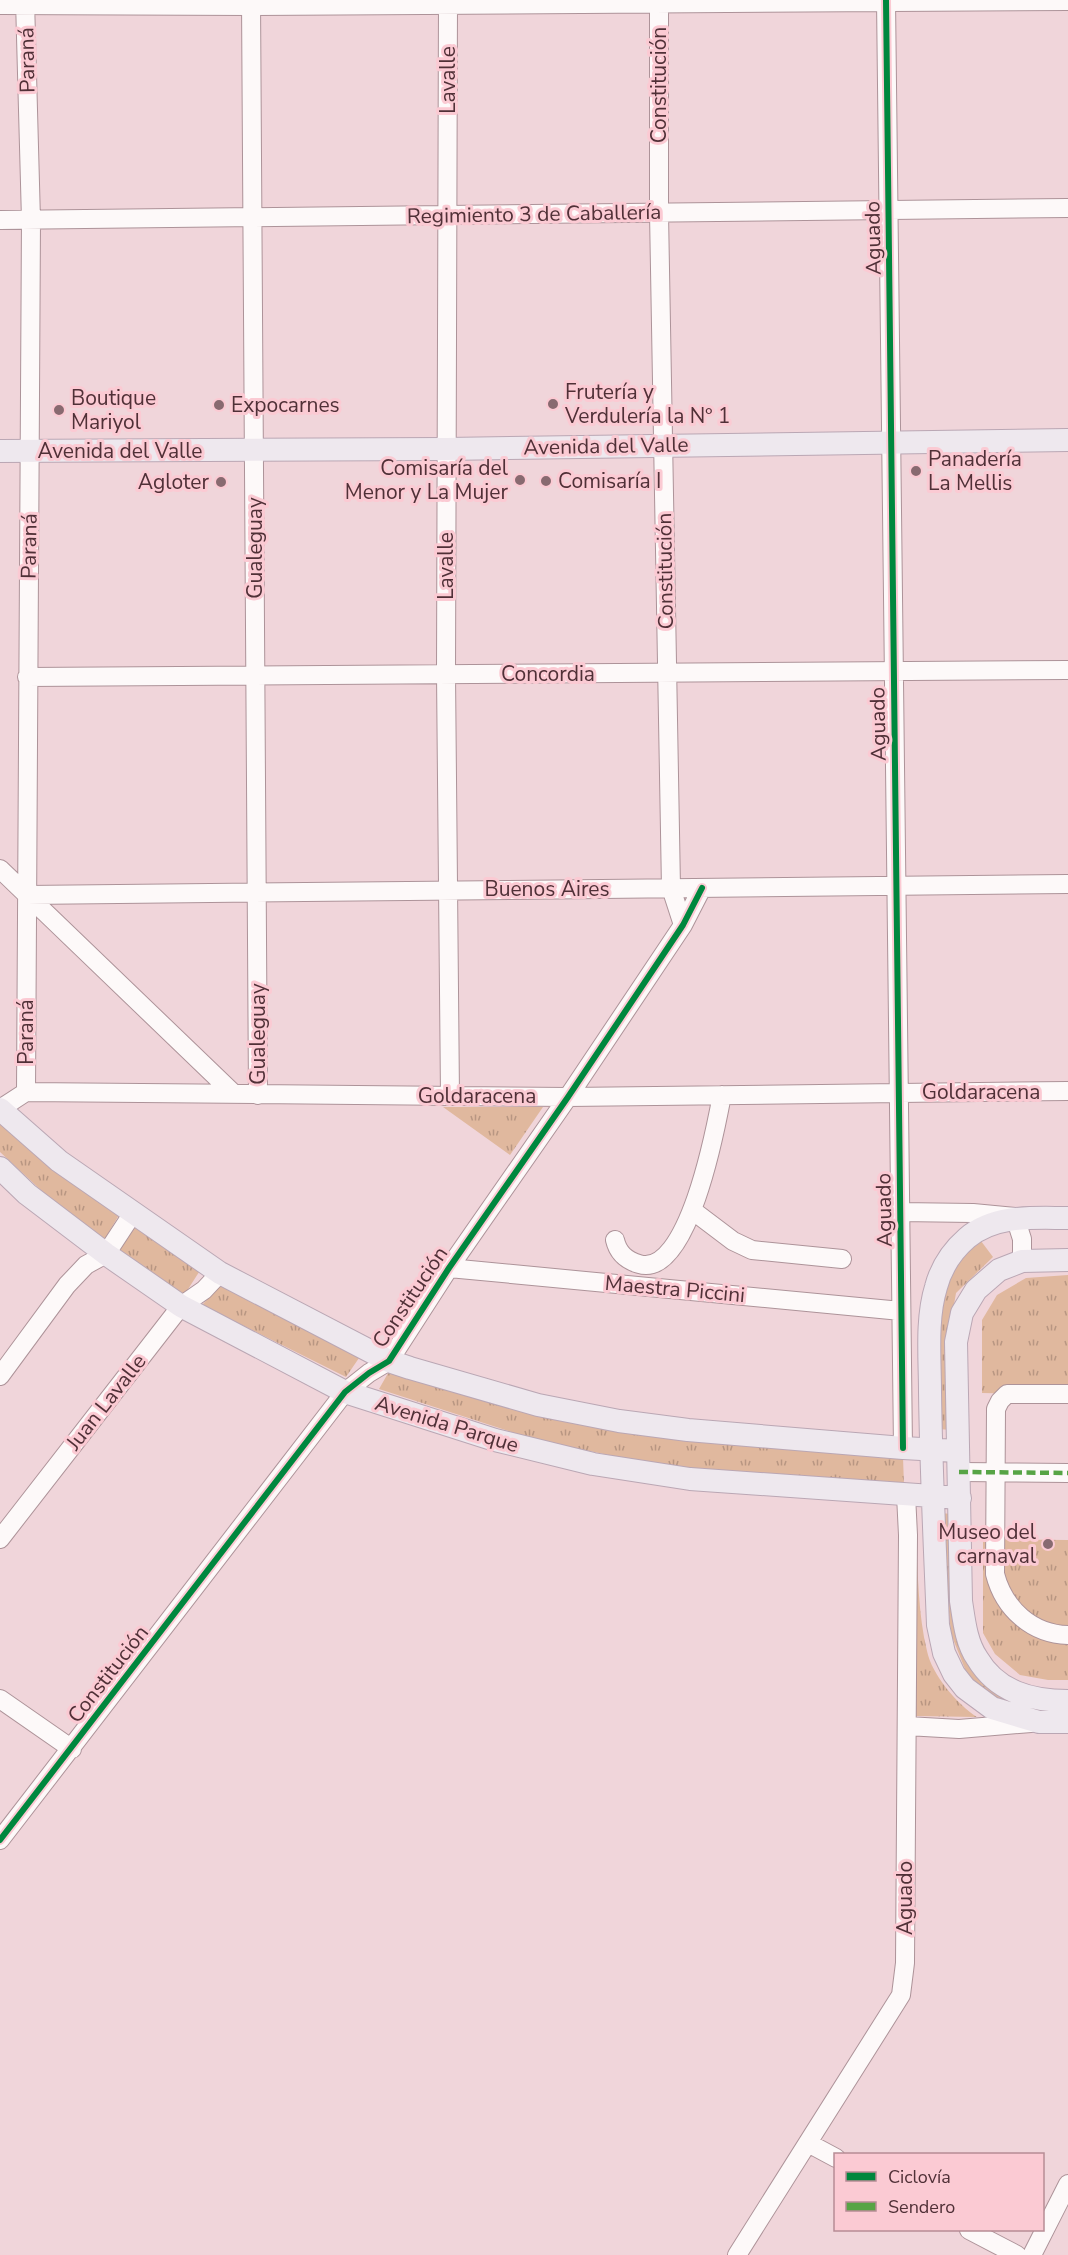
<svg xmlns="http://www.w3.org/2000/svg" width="1068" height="2255" font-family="'Nunito Sans',sans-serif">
<defs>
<pattern id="grass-tufts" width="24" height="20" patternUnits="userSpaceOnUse" patternTransform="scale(1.5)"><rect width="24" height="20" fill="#e0b89e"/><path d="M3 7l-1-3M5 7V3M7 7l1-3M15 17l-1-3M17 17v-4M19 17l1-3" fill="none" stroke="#b89682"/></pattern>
</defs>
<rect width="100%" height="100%" fill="#f0d5da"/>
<path fill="url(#grass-tufts)" d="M 443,1107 L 543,1107 L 510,1155 Z
M 0,1121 L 119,1215 L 103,1242 L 44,1193 L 0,1152 Z
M 135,1228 L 201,1269 L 183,1297 L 118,1252 Z
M 981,1241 L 993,1257 L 956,1293 L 950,1328 L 953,1430 L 937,1429 C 937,1390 934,1293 957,1263 C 963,1255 974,1248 981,1241 Z
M 1068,1275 L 1068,1395 L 982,1393 L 982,1320 L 997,1295 L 1026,1278 Z
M 221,1285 L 359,1358 L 346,1377 L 202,1305 Z
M 391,1368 L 487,1396 L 903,1457 L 904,1485 L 691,1472 L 536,1440 L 379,1389 Z
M 940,1513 L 952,1514 L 977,1668 L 1068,1717 L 996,1703 L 967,1674 L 951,1634 Z
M 916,1535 C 918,1573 918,1614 927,1651 C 932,1675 957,1704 977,1717 L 915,1716 Z
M 983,1539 L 1068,1540 L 1068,1680 L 1048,1680 L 1020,1675 L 995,1654 L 983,1633 Z"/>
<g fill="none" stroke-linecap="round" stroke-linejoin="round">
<g stroke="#ad9399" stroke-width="20">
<path id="minor" d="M 25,0 L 31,220 L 26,1092
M 251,0 L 258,1095
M 448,0 L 446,674 L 450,1096
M 659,0 L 659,213 L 671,888 L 683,925
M 886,0 L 903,1448
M 0,5 L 251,6 L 1068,1
M 0,220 L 1068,208
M 27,677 L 1068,670
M 0,869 L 234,1094
M 27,895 L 1068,884
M 0,1109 L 26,1092 L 568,1097 L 1068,1091
M 692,1210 L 733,1241 L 752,1250 L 842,1259
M 900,1212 L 973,1213 L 1015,1217 L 1022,1239 L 1022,1261
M 615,1240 C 618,1253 626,1260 639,1264 C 688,1279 716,1127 722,1095
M 449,1268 L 901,1311
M 0,1376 L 67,1285 L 86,1265 L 106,1254 L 133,1213
M 1068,1394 L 1007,1394 L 1000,1401 L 996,1409 L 995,1574 C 1004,1609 1032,1634 1068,1635
M 959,1472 L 1068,1473
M 0,1539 L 181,1306 L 204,1290 L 220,1273
M 0,1699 L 72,1749
M 907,1726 L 959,1729 L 1031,1723
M 0,1840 L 345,1392 L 369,1373 L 389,1361 L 449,1268 L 568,1097 L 683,925 L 702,888
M 808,2143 L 836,2158
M 969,2230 L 1017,2255
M 737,2255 L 901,1995 L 905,1963 L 908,1535 L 906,1495
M 1032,2255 L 1068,2184"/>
</g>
<g stroke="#baa7b4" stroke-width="24">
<path id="major" d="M 0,451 L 446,449 L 1068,440
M 0,1109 L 59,1161 L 220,1273 L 389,1361 L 410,1368 L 538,1405 L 619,1421 L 688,1430 L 903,1448 L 958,1451
M 0,1168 L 27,1194 L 106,1254 L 181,1306 L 345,1392 L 495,1440 L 593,1464 L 690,1479 L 960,1498
M 1068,1218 C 1034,1218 995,1214 967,1238 C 952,1251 941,1268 936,1287 C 926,1319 930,1359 930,1392 C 931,1470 935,1547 938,1625 L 944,1653 L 954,1674 L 965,1688 L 992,1708 L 1039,1722 L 1068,1722
M 1068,1260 L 1022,1261 L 999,1270 L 976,1290 L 962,1313 L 956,1342 L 961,1601 C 964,1620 966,1642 977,1658 C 997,1692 1031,1701 1068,1701"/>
</g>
<use href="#minor" stroke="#fdf9f9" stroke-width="18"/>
<use href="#major" stroke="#eee8ee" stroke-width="22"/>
<path stroke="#57a445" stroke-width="4.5" stroke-dasharray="9 4.5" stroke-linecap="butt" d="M 959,1472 L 1068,1473"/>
<g stroke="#fbcad3" stroke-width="10">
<path id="cycleway" d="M 886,0 L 903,1448
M 0,1840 L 345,1392 L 369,1373 L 389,1361 L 449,1268 L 568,1097 L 683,925 L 702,888"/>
</g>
<use href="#cycleway" stroke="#00873e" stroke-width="6"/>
</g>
<g fill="#886a70" stroke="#fbcad3" stroke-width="2">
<circle cx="553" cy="404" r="6"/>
<circle cx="219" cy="405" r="6"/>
<circle cx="59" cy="410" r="6"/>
<circle cx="916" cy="471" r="6"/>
<circle cx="520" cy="480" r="6"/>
<circle cx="546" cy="481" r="6"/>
<circle cx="221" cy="482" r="6"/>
<circle cx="1048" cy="1544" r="6"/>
</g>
<g text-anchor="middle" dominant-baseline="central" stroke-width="6" stroke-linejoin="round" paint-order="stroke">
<g font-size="21" fill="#503037" stroke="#fbcad3">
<text transform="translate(27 60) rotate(-91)">Paraná</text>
<text transform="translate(448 80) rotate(-90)">Lavalle</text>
<text transform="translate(659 85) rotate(-90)">Constitución</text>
<text transform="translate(534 214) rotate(-1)">Regimiento 3 de Caballería</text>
<text transform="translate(873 238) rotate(-91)">Aguado</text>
<text transform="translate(606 446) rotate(-1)">Avenida del Valle</text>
<text x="120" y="451">Avenida del Valle</text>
<text transform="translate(29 546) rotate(-89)">Paraná</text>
<text transform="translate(255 548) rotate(-90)">Gualeguay</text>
<text transform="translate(446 566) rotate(-90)">Lavalle</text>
<text transform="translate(665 571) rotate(-91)">Constitución</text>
<text x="548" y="674">Concordia</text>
<text transform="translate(878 724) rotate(-91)">Aguado</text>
<text x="547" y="889">Buenos Aires</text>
<text transform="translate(26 1032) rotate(-90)">Paraná</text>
<text transform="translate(258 1034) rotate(-90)">Gualeguay</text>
<text x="981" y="1092">Goldaracena</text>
<text x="477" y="1096">Goldaracena</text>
<text transform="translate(884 1210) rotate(-91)">Aguado</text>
<text transform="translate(675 1289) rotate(5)">Maestra Piccini</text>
<text transform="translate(410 1297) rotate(-56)">Constitución</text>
<text transform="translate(106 1402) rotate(-52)">Juan Lavalle</text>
<text transform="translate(447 1424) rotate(17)">Avenida Parque</text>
<text transform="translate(108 1674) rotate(-52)">Constitución</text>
<text transform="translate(905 1898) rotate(-90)">Aguado</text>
</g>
<g font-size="21" fill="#503037" stroke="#fbcad3" text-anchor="start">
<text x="565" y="392">Frutería y<tspan x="565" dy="24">Verdulería la Nº 1</tspan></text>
<text x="71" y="398">Boutique<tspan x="71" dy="24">Mariyol</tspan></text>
<text x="231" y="405">Expocarnes</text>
<text x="928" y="459">Panadería<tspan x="928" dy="24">La Mellis</tspan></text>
<text x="508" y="468" text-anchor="end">Comisaría del<tspan x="508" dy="24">Menor y La Mujer</tspan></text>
<text x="558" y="481">Comisaría I</text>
<text x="209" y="482" text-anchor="end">Agloter</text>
<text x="1036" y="1532" text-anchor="end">Museo del<tspan x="1036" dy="24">carnaval</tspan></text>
</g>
</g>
<rect x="834" y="2153" width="210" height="78" fill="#fbcad3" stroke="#b78c95" stroke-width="1.5"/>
<rect x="846" y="2172" width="30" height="9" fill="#00873e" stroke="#b78c95" stroke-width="1.5"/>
<text x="888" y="2183" font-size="18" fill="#503037">Ciclovía</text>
<rect x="846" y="2202" width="30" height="9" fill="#57a445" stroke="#b78c95" stroke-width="1.5"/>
<text x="888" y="2213" font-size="18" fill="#503037">Sendero</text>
</svg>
